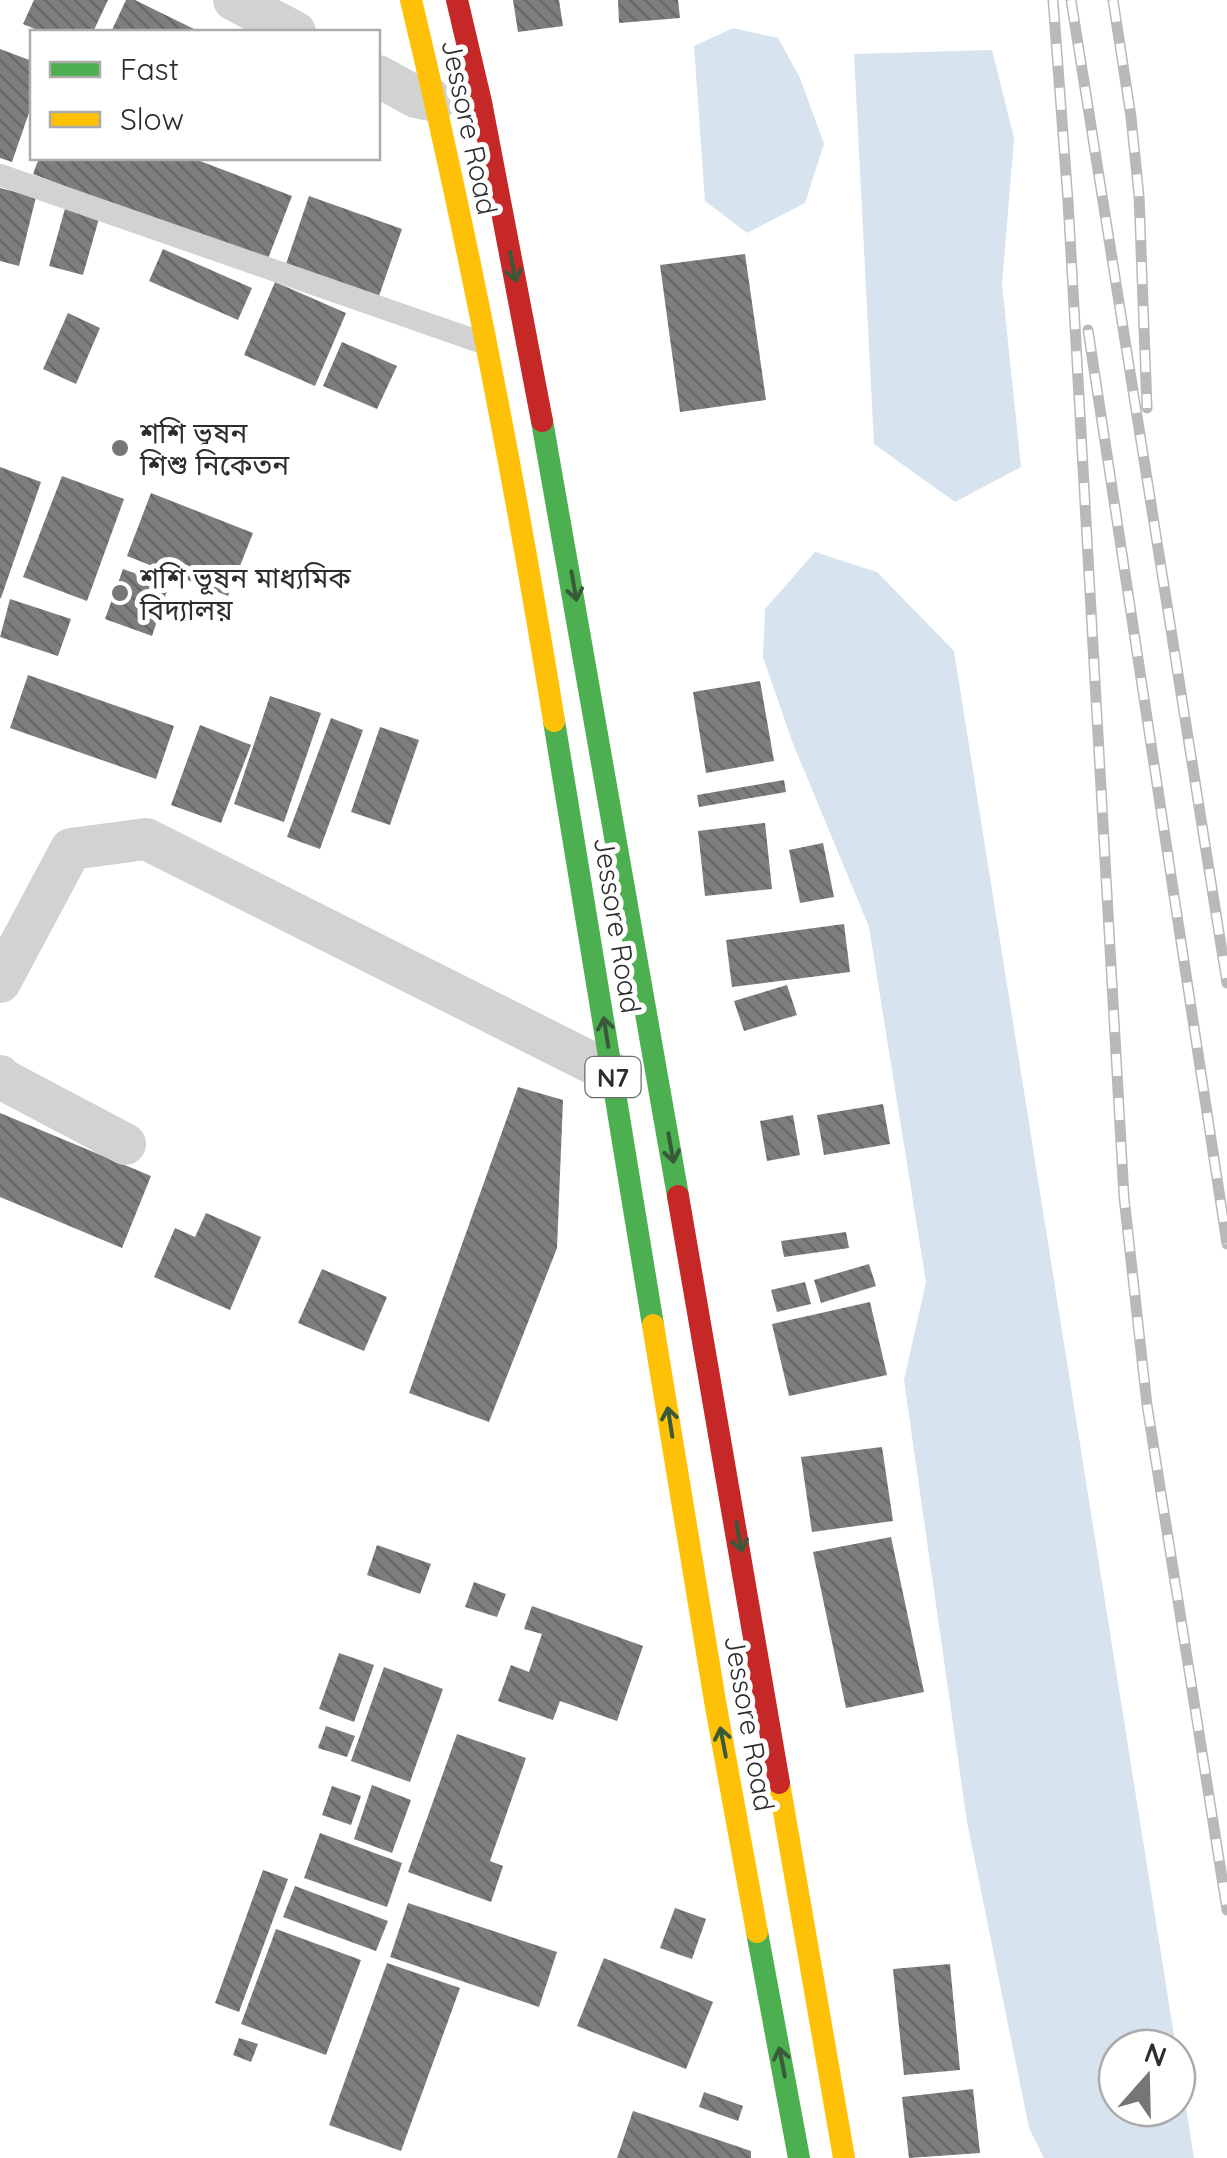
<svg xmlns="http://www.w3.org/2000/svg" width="1227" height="2158" font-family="Quicksand,'Noto Sans Bengali',sans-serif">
<defs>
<pattern id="building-back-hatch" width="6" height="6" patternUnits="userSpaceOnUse" patternTransform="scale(2.5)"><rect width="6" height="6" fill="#7e7e7e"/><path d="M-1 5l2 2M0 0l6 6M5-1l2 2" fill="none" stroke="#686868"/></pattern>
</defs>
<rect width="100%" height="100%" fill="#fff"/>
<path fill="#d8e3f0" d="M 733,28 L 778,38 L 800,78 L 824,144 L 805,203 L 747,233 L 705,201 L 694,46 Z
M 992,50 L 1014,138 L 1002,284 L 1021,467 L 955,502 L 874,444 L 854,54 Z
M 815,552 L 877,572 L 954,651 L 1176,2048 L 1117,2048 L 1117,2108 L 1177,2108 L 1177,2051 L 1194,2158 L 1044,2158 L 1029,2128 L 967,1822 L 904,1380 L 926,1282 L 869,927 L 792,741 L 763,657 L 765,609 Z"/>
<path fill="url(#building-back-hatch)" d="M 34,0 L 108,0 L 93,32 L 42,32 L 23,24 Z
M 126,0 L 135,0 L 196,30 L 195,32 L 111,32 Z
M 513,0 L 559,0 L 563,26 L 518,32 Z
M 618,0 L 678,0 L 680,18 L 619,23 Z
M 0,49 L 32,61 L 32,104 L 12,162 L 0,158 Z
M 39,158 L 192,158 L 292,196 L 266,264 L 33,174 Z
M 0,188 L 36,197 L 19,266 L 0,261 Z
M 309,196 L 402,229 L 379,296 L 286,264 Z
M 66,205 L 100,215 L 83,275 L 49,266 Z
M 163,249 L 252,288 L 238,320 L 149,281 Z
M 745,254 L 766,400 L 680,412 L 660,265 Z
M 275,282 L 346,313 L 315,386 L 244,355 Z
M 68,313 L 100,328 L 76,384 L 43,369 Z
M 342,342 L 397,366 L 377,409 L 323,386 Z
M 0,467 L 41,482 L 1,598 L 0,598 Z
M 62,476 L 124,499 L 87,601 L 23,577 Z
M 151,493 L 253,533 L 228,596 L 127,556 Z
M 123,569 L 169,585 L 152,636 L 105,619 Z
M 10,599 L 71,619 L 58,656 L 0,637 Z
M 28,675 L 174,726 L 156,779 L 10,728 Z
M 760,681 L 774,761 L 706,773 L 693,692 Z
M 270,696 L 321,713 L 284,822 L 234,804 Z
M 331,718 L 363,730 L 320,849 L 287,837 Z
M 200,725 L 251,745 L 221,823 L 171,805 Z
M 380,727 L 419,740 L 390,825 L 351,812 Z
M 784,780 L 786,792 L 699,807 L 697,795 Z
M 765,823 L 772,889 L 705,896 L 698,831 Z
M 823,843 L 834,897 L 800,903 L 789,850 Z
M 844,924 L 850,972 L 732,987 L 726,940 Z
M 787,985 L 797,1015 L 744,1031 L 734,1001 Z
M 518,1087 L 563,1100 L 557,1248 L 489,1422 L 409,1393 Z
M 883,1104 L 890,1144 L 824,1155 L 817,1115 Z
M 0,1113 L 151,1176 L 122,1248 L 0,1197 Z
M 793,1115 L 800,1155 L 767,1161 L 760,1121 Z
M 206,1213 L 261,1237 L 230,1310 L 154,1277 L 175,1228 L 195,1237 Z
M 846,1232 L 849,1248 L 784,1257 L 781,1241 Z
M 869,1264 L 876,1286 L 821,1303 L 814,1280 Z
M 322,1269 L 387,1297 L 364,1351 L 298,1323 Z
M 805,1282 L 811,1304 L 777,1312 L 771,1290 Z
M 870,1302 L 887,1375 L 789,1396 L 772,1324 Z
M 882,1447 L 893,1521 L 812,1532 L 801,1457 Z
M 891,1537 L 924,1692 L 846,1708 L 813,1552 Z
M 377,1545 L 431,1564 L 420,1594 L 367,1575 Z
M 474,1582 L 506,1594 L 497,1617 L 465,1607 Z
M 532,1606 L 643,1646 L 617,1721 L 560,1701 L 553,1720 L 498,1701 L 511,1665 L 529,1672 L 542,1634 L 524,1629 Z
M 339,1653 L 374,1665 L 354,1722 L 319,1709 Z
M 384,1667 L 443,1689 L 410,1782 L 351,1761 Z
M 326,1726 L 355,1736 L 347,1757 L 318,1748 Z
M 457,1734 L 526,1758 L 490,1861 L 503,1866 L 491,1902 L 408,1872 Z
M 372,1785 L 411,1800 L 392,1853 L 354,1839 Z
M 332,1786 L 361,1796 L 351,1825 L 322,1815 Z
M 320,1833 L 402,1863 L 387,1907 L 304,1878 Z
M 263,1870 L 288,1879 L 239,2012 L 215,2003 Z
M 295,1886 L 388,1921 L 376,1951 L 283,1917 Z
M 408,1903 L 557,1952 L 539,2007 L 390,1957 Z
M 675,1908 L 706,1919 L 692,1959 L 660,1948 Z
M 276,1929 L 361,1960 L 326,2055 L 241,2024 Z
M 604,1958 L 713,2002 L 686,2069 L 577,2026 Z
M 387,1963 L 460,1988 L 401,2151 L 329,2125 Z
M 950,1964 L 960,2070 L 904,2075 L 893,1969 Z
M 239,2038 L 258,2044 L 251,2062 L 233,2055 Z
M 973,2089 L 980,2153 L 909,2158 L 902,2097 Z
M 704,2092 L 743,2106 L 738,2121 L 699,2107 Z
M 633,2111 L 751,2151 L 751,2158 L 617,2158 Z"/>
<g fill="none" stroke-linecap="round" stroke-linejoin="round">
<path stroke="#d2d2d2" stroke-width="22" d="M 0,175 L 483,343"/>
<path stroke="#d2d2d2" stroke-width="42" d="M 234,0 L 295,32
M 378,76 L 416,97 L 435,101
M 0,982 L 71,849 L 146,839 L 612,1073
M 0,1076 L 4,1080 L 125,1144"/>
<path stroke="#4caf50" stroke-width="22" d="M 542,421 L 678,1196
M 554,721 L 653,1325
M 757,1932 L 799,2158"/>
<path stroke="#ffc107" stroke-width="22" d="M 411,0 C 468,238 515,480 554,721
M 653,1325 L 716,1707 L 757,1932
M 779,1783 L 844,2158"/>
<path stroke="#c62828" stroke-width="22" d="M 457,0 L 481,102 L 542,421
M 678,1196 L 779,1783"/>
<g stroke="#b9b9b9" stroke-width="11">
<path id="rail" d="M 1053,0 L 1068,201 L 1124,1197 L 1147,1405 L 1227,1910
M 1071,0 L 1227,983
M 1113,0 L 1131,117 L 1139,196 L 1147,408
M 1088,330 L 1227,1244"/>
</g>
<use href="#rail" stroke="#fff" stroke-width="8" stroke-dasharray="22" stroke-linecap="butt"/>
</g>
<defs><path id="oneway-shaft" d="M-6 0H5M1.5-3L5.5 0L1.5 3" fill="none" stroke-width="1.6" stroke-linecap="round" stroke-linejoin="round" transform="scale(2.5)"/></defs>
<g stroke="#385a39">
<use href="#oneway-shaft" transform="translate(513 267) rotate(79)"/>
<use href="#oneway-shaft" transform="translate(574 586) rotate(80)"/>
<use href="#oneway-shaft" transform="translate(606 1032) rotate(-99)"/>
<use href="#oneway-shaft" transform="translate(671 1148) rotate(80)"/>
<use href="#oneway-shaft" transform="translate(670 1422) rotate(-99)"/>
<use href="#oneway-shaft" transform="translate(739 1537) rotate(80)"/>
<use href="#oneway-shaft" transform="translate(723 1742) rotate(-101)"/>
<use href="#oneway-shaft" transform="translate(782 2062) rotate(-101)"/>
</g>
<g fill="#767676" stroke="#fff" stroke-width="4">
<circle cx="120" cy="448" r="10"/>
<circle cx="120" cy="593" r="10"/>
</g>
<g text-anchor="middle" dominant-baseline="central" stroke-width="10" stroke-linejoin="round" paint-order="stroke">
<rect fill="#fff" stroke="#6c6c6c" stroke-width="2.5" x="585.5" y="1057" width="55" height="40" rx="8"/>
<g font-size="25" font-weight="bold" fill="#2d2d2d">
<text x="613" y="1077">N7</text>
</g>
<g font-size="28" fill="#2d2d2d" stroke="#fff">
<text transform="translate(470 127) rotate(78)">Jessore Road</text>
<text transform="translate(618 925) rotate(81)">Jessore Road</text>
<text transform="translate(750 1723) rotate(80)">Jessore Road</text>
</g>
<g font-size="28" fill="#2d2d2d" stroke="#fff" text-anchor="start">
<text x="140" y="432">শশি ভূষন<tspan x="140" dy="32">শিশু নিকেতন</tspan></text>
<text x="140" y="577">শশি ভূষন মাধ্যমিক<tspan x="140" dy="32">বিদ্যালয়</tspan></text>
</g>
</g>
<rect x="30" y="30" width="350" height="130" fill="#ffffff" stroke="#ababab" stroke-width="2.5"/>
<rect x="50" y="62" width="50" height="15" fill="#4caf50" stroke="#ababab" stroke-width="2.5"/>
<text x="120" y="80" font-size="30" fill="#2d2d2d">Fast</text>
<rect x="50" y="112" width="50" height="15" fill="#ffc107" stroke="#ababab" stroke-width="2.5"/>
<text x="120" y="130" font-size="30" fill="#2d2d2d">Slow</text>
<g transform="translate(1147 2078) rotate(20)"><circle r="48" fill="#ffffff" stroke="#ababab" stroke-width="2.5"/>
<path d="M0-8L18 38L0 25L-18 38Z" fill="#767676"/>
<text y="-15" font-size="28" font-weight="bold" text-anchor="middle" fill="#2d2d2d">N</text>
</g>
</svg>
